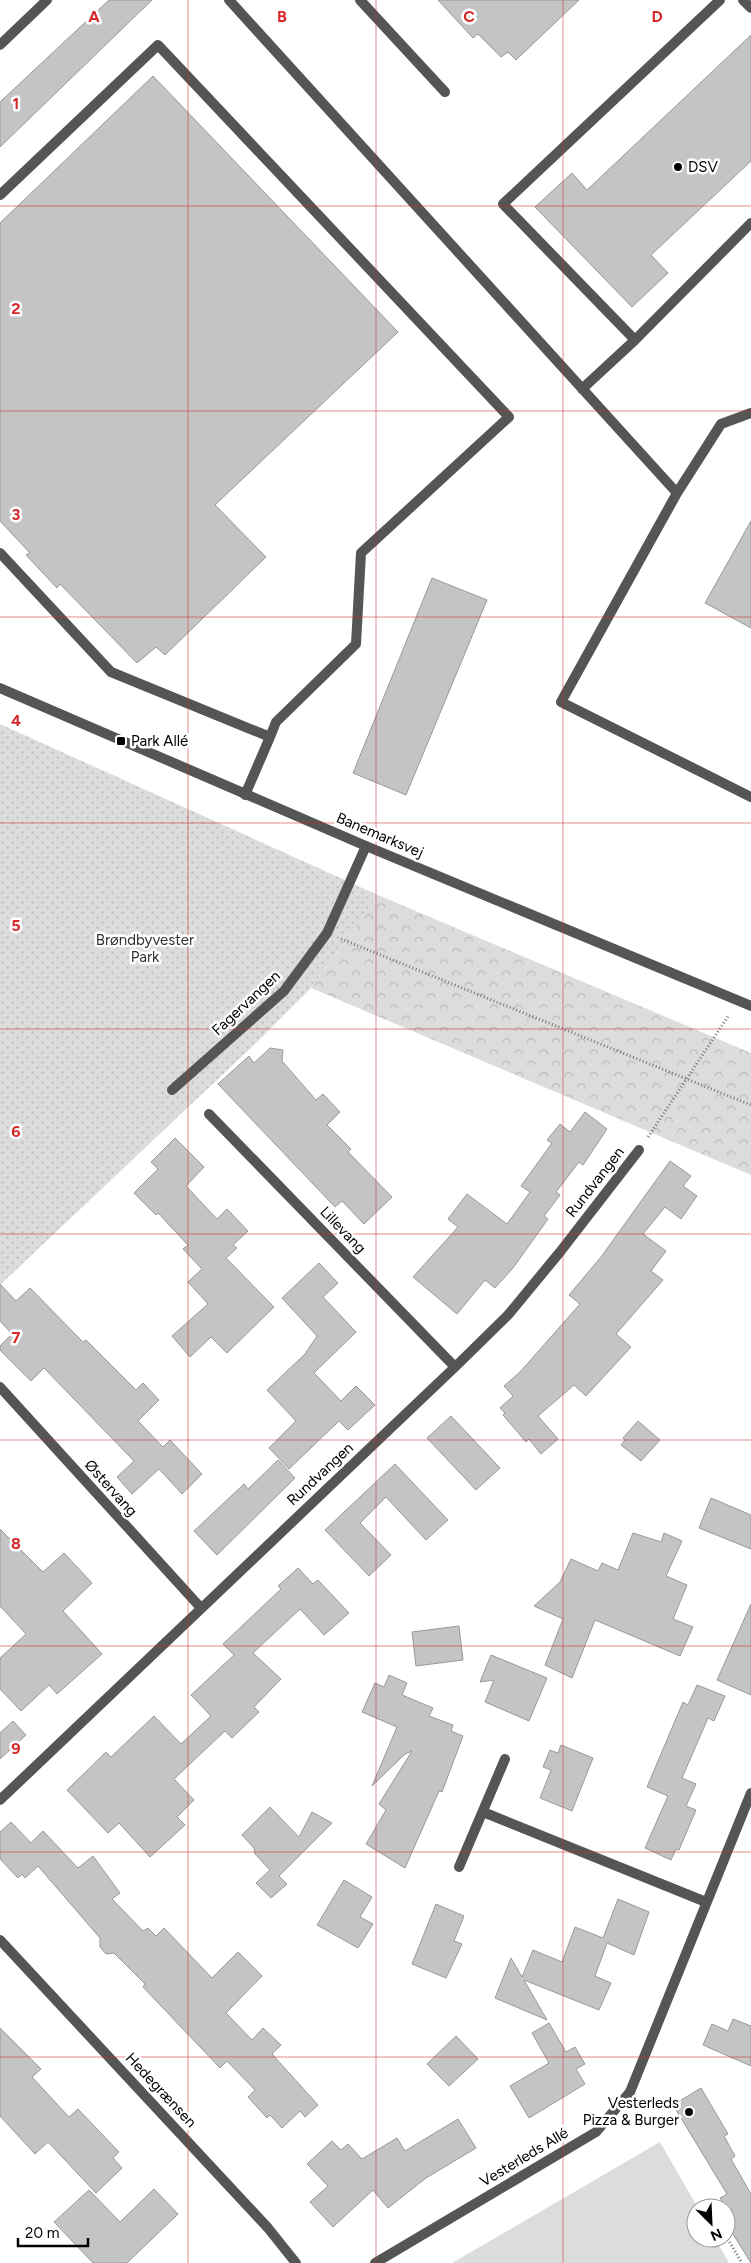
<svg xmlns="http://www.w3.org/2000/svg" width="751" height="2263" font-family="Figtree,sans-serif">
<defs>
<pattern id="forest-crowns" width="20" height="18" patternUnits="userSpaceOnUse" patternTransform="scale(1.25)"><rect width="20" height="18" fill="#dcdcdc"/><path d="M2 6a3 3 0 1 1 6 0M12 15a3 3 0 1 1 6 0" fill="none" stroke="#bbb"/></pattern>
<pattern id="park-dots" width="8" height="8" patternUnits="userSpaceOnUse" patternTransform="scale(1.25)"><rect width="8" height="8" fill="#dcdcdc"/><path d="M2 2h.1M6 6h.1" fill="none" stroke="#bbb" stroke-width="1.8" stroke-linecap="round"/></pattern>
</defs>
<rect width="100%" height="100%" fill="#fff"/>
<path fill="#dcdcdc" d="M 660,2142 L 698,2208 L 696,2208 L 696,2238 L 715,2238 L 729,2263 L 452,2263 Z"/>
<path fill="url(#forest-crowns)" d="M 378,895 L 751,1053 L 751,1175 L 311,988 Z"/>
<path fill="url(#park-dots)" d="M 0,724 L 378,895 L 311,988 L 257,1042 L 0,1285 Z"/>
<path fill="#c4c4c4" stroke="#999" d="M 109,0 L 152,0 L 0,147 L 0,102 Z
M 438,0 L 579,0 L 516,60 L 508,52 L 501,57 L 478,34 L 473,38 Z
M 751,35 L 751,161 L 651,255 L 668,273 L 632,307 L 535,207 L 572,173 L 587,190 Z
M 153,76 L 398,332 L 215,505 L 266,557 L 165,655 L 156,647 L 137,663 L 60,584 L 57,588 L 26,555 L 30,553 L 0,521 L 0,223 Z
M 751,521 L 751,628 L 705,603 Z
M 432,578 L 487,600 L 406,795 L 353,773 Z
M 270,1048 L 283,1050 L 282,1061 L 316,1100 L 323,1094 L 340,1112 L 327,1125 L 351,1149 L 348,1152 L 392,1197 L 364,1224 L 342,1201 L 335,1207 L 218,1084 L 249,1056 L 254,1063 Z
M 585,1112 L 607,1129 L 583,1165 L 579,1162 L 556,1192 L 560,1195 L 544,1216 L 548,1219 L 513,1268 L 495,1288 L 485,1280 L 457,1314 L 413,1277 L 458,1227 L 448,1219 L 467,1194 L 507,1224 L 530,1192 L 521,1186 L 552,1143 L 547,1140 L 560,1124 L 570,1132 Z
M 175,1138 L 204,1167 L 186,1186 L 217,1219 L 227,1209 L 248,1231 L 233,1245 L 237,1248 L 226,1258 L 274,1307 L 227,1353 L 211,1337 L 190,1357 L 172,1336 L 208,1304 L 188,1282 L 202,1269 L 183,1249 L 188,1245 L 158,1213 L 156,1215 L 134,1193 L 158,1169 L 151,1162 Z
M 670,1161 L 691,1176 L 683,1186 L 697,1196 L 681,1219 L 665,1207 L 643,1234 L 666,1251 L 651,1271 L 663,1280 L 616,1334 L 631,1347 L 586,1396 L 574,1385 L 538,1416 L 558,1439 L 541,1454 L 529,1439 L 526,1442 L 503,1415 L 505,1413 L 500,1408 L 513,1396 L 504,1386 L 520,1372 L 580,1304 L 569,1295 L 601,1257 Z
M 319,1263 L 338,1283 L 323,1297 L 356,1332 L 314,1373 L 341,1401 L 356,1386 L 375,1405 L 348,1430 L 339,1421 L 289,1469 L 269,1448 L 296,1421 L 267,1390 L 305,1354 L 317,1336 L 282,1298 Z
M 0,1284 L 16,1301 L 30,1288 L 83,1342 L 86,1340 L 136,1390 L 143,1383 L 159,1400 L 138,1421 L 163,1447 L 170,1440 L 202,1474 L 182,1494 L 159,1469 L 132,1494 L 117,1477 L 134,1461 L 44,1368 L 31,1381 L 0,1350 L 0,1346 L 12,1334 L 0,1321 Z
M 451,1416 L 500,1468 L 476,1490 L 427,1438 Z
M 638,1421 L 660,1440 L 641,1461 L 621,1445 L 625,1440 L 623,1438 Z
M 278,1460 L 295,1478 L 217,1555 L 194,1531 L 244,1484 L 248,1489 Z
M 395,1464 L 448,1520 L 426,1540 L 386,1497 L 360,1523 L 391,1555 L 369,1576 L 325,1530 Z
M 711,1498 L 751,1515 L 751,1549 L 699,1528 Z
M 0,1529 L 43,1572 L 64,1553 L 92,1583 L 63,1611 L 102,1654 L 57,1694 L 49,1685 L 21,1711 L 0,1689 L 0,1658 L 26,1634 L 0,1606 Z
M 633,1533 L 661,1542 L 664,1533 L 682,1541 L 666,1576 L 687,1585 L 673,1619 L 693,1627 L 680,1656 L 595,1620 L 572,1678 L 545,1665 L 563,1619 L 534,1606 L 560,1582 L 571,1559 L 598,1571 L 602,1563 L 618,1570 Z
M 298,1568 L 313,1584 L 318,1580 L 349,1613 L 324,1635 L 300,1609 L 253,1653 L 281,1679 L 254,1707 L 259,1712 L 232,1738 L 225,1731 L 174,1779 L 194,1800 L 177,1817 L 185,1825 L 150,1857 L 119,1823 L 108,1833 L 67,1790 L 106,1752 L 111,1757 L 154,1716 L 181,1744 L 211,1716 L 191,1695 L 234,1655 L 223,1644 L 281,1589 L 278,1586 Z
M 751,1604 L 751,1695 L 717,1680 Z
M 459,1626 L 463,1660 L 416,1666 L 412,1632 Z
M 491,1655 L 547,1678 L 529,1721 L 485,1702 L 494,1680 L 480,1682 Z
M 389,1675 L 407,1683 L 402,1695 L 433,1708 L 429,1716 L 453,1725 L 451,1731 L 463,1736 L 442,1792 L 439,1791 L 405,1868 L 366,1844 L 386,1810 L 379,1804 L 412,1751 L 405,1754 L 372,1786 L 397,1727 L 362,1712 L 375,1683 L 384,1687 Z
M 697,1685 L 725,1696 L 714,1721 L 708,1718 L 682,1778 L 696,1784 L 686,1806 L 696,1810 L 679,1850 L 676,1849 L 671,1860 L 645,1848 L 668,1796 L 647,1787 L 683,1702 L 688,1705 Z
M 13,1721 L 26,1735 L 0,1759 L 0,1733 Z
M 561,1745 L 593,1758 L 572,1811 L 540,1798 L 551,1770 L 543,1767 L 550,1750 L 558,1753 Z
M 270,1807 L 299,1837 L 312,1812 L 332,1823 L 279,1876 L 287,1884 L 271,1898 L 256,1883 L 270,1870 L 255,1854 L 254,1848 L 242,1835 Z
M 11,1822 L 31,1843 L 43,1831 L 78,1868 L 93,1856 L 120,1893 L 112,1899 L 143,1931 L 148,1928 L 156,1936 L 164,1928 L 212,1978 L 238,1952 L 262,1976 L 226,2013 L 252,2040 L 263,2028 L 281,2045 L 272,2054 L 318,2105 L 305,2117 L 300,2111 L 282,2128 L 270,2115 L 267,2118 L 248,2097 L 255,2090 L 227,2061 L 220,2068 L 143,1987 L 145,1984 L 114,1953 L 106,1954 L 100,1947 L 100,1938 L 38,1866 L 25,1878 L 22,1874 L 18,1878 L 0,1859 L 0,1832 Z
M 344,1880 L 372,1897 L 360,1917 L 373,1924 L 358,1948 L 317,1925 Z
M 618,1899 L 649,1912 L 634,1955 L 607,1943 L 595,1976 L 611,1983 L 599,2010 L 524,1980 L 547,2020 L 495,1998 L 511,1958 L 522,1977 L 533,1950 L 562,1962 L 575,1927 L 603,1938 Z
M 436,1904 L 464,1916 L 454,1941 L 462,1944 L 446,1978 L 412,1964 Z
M 733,2019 L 751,2026 L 751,2066 L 703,2045 L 712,2024 L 728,2031 Z
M 549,2023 L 566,2052 L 575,2047 L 585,2064 L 576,2069 L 585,2084 L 529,2118 L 510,2086 L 549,2063 L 532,2033 Z
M 0,2028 L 41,2069 L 32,2077 L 69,2117 L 78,2109 L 119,2152 L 113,2158 L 122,2168 L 96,2193 L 48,2142 L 35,2154 L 0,2116 Z
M 456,2036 L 478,2059 L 449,2086 L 427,2064 Z
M 701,2088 L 728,2134 L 724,2136 L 735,2156 L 731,2159 L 751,2194 L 751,2263 L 728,2226 L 734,2222 L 720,2198 L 727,2194 L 673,2105 Z
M 458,2119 L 476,2148 L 426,2178 L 388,2208 L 373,2190 L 333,2227 L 310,2202 L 328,2186 L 307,2164 L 332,2141 L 341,2150 L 348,2144 L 362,2159 L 397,2138 L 405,2151 Z
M 154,2189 L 178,2214 L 127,2263 L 93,2263 L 54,2222 L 89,2190 L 120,2222 Z"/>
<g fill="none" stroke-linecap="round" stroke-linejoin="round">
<path stroke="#777" stroke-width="3" stroke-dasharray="1 2.5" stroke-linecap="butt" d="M 341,939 L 751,1105
M 648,1137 L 729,1015
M 706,2202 L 710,2208
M 726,2236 L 742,2263"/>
<path stroke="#555" stroke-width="10" d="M 229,0 L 677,493 L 561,702 L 751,797
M 360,0 L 445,92
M 743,0 L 751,8
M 0,45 L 47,0
M 0,195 L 158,45 L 509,417 L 361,553 L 356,644 L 276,722 L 270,737
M 635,340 L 503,204 L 720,0
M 582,389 L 635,340 L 751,223
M 677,493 L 721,424 L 751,413
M 0,553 L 111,672 L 270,737 L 245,795
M 172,1090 L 284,991 L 327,933 L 366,846"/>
<path stroke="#555" stroke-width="10" d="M 209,1114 L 455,1367
M 0,1387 L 201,1608
M 0,1800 L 455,1367 L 508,1315 L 560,1252 L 639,1150
M 483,1812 L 706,1902
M 459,1867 L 505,1759
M 0,1940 L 268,2228 L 296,2263
M 375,2263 L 596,2132 L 630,2092 L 751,1793"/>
<path stroke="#555" stroke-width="10" d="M 0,688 L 366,846 L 751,1006"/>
</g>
<path fill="none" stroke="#d62828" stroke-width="1" stroke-opacity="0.55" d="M 188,0 L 188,2263M 376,0 L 376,2263M 563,0 L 563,2263M 0,206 L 751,206M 0,411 L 751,411M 0,617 L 751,617M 0,823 L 751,823M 0,1029 L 751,1029M 0,1234 L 751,1234M 0,1440 L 751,1440M 0,1646 L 751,1646M 0,1852 L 751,1852M 0,2057 L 751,2057"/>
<g fill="#000" stroke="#fff" stroke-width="2">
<circle cx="678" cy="167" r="5"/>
<rect x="116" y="736" width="10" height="10" rx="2.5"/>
<circle cx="689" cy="2112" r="5"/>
</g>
<g text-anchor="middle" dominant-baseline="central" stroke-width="5" stroke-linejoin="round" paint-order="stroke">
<g font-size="15" fill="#000" stroke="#fff" text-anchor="start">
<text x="688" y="167">DSV</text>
<text x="131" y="741">Park Allé</text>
<text x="679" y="2103" text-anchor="end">Vesterleds<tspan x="679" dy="17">Pizza &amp; Burger</tspan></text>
</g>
<g font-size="15" fill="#000" stroke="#fff">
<text transform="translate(380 835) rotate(23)">Banemarksvej</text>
<text transform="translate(246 1003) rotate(-43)">Fagervangen</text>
<text transform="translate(595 1182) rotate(-52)">Rundvangen</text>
<text transform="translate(343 1230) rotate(46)">Lillevang</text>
<text transform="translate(320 1474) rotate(-43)">Rundvangen</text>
<text transform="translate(111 1488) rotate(48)">Østervang</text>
<text transform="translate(161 2090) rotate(47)">Hedegrænsen</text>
<text transform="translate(524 2157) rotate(-31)">Vesterleds Allé</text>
</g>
<g font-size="15" fill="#333" stroke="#fff">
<text x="145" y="940">Brøndbyvester<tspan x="145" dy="17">Park</tspan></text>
</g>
</g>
<g font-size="16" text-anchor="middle" font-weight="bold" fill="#d62828" stroke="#fff" stroke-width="5" stroke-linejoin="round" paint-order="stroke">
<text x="94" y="22">A</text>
<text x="282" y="22">B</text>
<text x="469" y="22">C</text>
<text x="657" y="22">D</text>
<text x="16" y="109">1</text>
<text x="16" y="314">2</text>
<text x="16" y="520">3</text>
<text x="16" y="726">4</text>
<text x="16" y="931">5</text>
<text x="16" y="1137">6</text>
<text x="16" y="1343">7</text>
<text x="16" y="1549">8</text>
<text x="16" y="1754">9</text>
</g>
<g transform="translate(711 2223) rotate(156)"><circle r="24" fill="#ffffff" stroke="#999999"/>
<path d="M0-4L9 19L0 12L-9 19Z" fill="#000000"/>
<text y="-8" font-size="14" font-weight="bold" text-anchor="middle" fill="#000000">N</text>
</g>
<path d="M18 2238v8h70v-8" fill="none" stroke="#000000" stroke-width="2.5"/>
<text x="25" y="2238" font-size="15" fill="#000000" stroke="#ffffff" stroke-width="4" paint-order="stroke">20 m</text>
</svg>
